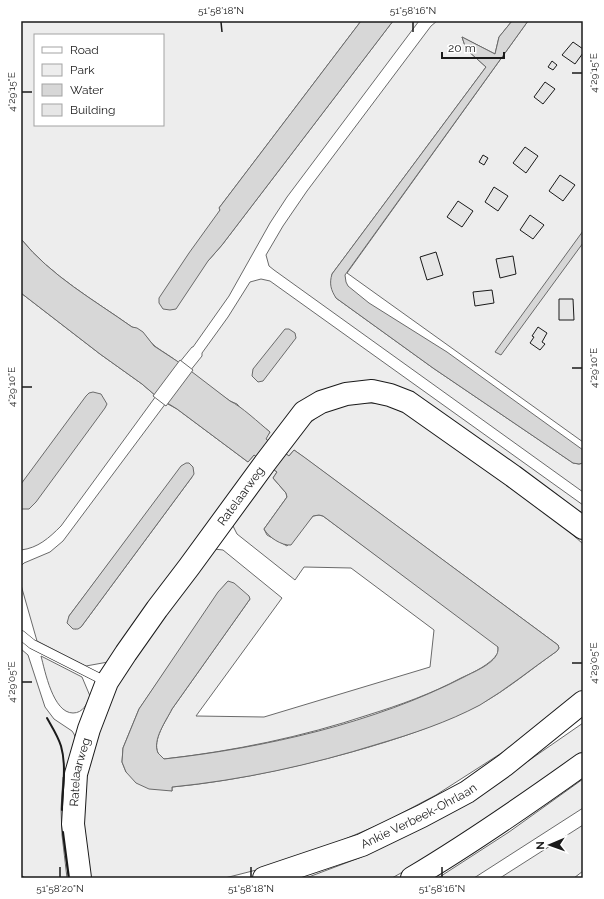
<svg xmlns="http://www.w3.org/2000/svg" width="604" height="899" font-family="Raleway,sans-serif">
<rect width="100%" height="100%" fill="#fff"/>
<path fill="#ededed" stroke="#6a6a6a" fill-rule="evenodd" d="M 21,21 L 361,21 L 219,208 L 220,209 L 208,261 L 222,245 L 393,21 L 419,21 L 287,197 L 270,223 L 229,296 L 193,347 L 192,347 L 179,363 C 172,357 163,352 156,347 C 147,340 144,330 132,327 C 94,300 51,276 21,239 ZM 35,35 L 163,35 L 163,125 L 35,125 Z
M 437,21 L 512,21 L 499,37 L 495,54 L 462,37 L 466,49 L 486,67 L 332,274 L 336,298 L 433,368 L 573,463 L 579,464 L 583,463 L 583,492 L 274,270 L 269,266 L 266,255 L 283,226 L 307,191 L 431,26 Z
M 528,21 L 583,21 L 583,442 L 347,273 Z
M 261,279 L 270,281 L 583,505 L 583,516 L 371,384 L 270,442 L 265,439 L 270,432 L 242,410 L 237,404 L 230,401 L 210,387 L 190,371 L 202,356 L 202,353 L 228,317 L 250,282 Z
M 21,293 L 100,354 L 142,384 L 156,396 L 61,526 C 49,538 38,548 21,550 Z
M 359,402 L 384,404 L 407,414 L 561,524 L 583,544 L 583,690 L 528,736 L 436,795 L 383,823 L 319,850 L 272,866 L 225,878 L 90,878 L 84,826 L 86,778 L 91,747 L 121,675 L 214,549 L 223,550 L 282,598 L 196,716 L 264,717 L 430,667 L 434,630 L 351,568 L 304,567 L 295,580 L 237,534 L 232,524 L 273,469 L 277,472 L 273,478 L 286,493 L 287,497 L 264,529 L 267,535 L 287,546 L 313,516 L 319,515 L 323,516 L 495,643 L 498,647 L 498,653 C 490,665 474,672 461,678 C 431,694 400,705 368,715 C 302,737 234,751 164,759 L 158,753 C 152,740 166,721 172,709 L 250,599 L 227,582 L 139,709 L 123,748 L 122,762 L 126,772 L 172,791 L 172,787 C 226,782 278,771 329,758 C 380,745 431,729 477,706 C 506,691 531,669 557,651 L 559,648 L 558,645 L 294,450 L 289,456 L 284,453 C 298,435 310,418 332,409 C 340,405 351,404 359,402 Z
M 166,403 L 177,409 L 248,462 L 254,455 L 258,458 L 108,662 L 86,666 L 37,641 L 21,585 L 21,566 L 24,563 L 50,552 L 63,541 ZM 184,464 L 192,477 L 81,627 L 75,629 L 69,616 Z
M 21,649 L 28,655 L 45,707 L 54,719 L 72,731 L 74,734 L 75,737 L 74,743 L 67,777 L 63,777 L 61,809 L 62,835 L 67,878 L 21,878 Z
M 41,656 L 82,677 L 90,696 C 87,704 83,713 73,713 C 53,713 45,671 41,656 Z
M 583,723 L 583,752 L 512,802 L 417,864 L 392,878 L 306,878 L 359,858 L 391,843 L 518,768 Z
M 583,779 L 583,808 L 474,878 L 438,878 L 509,832 Z
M 583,825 L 583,871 L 574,878 L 500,878 Z"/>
<path fill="#d7d7d7" stroke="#6a6a6a" d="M 361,21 L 393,21 L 222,245 L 208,261 L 176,309 L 170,310 L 163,309 L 159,303 L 159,298 L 189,253 L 220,210 L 219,208 Z
M 512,21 L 528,21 L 345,275 L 346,282 L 348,286 L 369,303 L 447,352 L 583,450 L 583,463 L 579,464 L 573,463 L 433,368 L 336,298 C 331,290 329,284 332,274 L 486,67 L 466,49 L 462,37 L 495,54 L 499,37 Z
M 583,231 L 583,243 L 501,355 L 495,352 Z
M 21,239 C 51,276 94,300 132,327 L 137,328 L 143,332 L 154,346 L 183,365 L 230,401 C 241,406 259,423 270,432 L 266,439 L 289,456 L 294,450 L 304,457 L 558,645 L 559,648 L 557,651 C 531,669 507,689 480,705 C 448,722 412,734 378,744 C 311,765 242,780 172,787 L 172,791 L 149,789 L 136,783 L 126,772 L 122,762 L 123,748 L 139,709 L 218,592 L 228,581 L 234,583 L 249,596 L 250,599 L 172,709 C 166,721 152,740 158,753 L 164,759 C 264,748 375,723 464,677 C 475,671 500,662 498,647 L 323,516 L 319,515 L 313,516 L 291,545 C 282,546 268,537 264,529 L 287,497 L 286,493 L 273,478 L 277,472 L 254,455 L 248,462 L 177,409 L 156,396 L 142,384 L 100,354 L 21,293 Z
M 285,329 L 289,329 L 295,333 L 296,338 L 263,381 L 258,382 L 252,376 L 253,369 Z
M 93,392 L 101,394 L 107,404 L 105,408 L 36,502 L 29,509 L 21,509 L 21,484 L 86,396 L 89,393 Z
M 186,463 L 189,463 L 193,467 L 194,474 L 192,477 L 81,627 L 78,629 L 73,629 L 67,623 L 69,616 L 181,466 Z"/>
<path fill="#fff" stroke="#6a6a6a" d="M 180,360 L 193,370 L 166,406 L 153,396 Z"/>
<path fill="#e6e6e6" stroke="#1a1a1a" d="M 573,42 L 583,49 L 583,53 L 575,64 L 562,55 Z
M 552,61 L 557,65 L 553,70 L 548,67 Z
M 545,82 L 555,89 L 543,104 L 534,97 Z
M 525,147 L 538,156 L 526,173 L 513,163 Z
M 483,155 L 488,158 L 484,165 L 479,162 Z
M 560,175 L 575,185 L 563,201 L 549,191 Z
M 494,187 L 508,196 L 498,211 L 485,202 Z
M 458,201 L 473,211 L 462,227 L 447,217 Z
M 530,215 L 544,225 L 533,239 L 520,230 Z
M 436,252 L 443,275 L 427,280 L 420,257 Z
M 513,256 L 516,274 L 500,278 L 496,259 Z
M 492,290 L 494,303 L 475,306 L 473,292 Z
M 559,299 L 573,299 L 574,320 L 559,320 Z
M 538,327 L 547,333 L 542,342 L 545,344 L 540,350 L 530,343 L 534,337 L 532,336 Z"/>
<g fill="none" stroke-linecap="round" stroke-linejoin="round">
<g stroke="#1a1a1a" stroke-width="10">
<path id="service" d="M 21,635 L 32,644 L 107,682"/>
</g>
<g stroke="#1a1a1a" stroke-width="24">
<g id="tertiary">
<path id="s1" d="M 80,878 L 73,824 L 76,774 L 89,729 L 107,682 L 126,653 L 157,609 L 189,567 L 265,463 L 304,412 L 321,402 L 346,394 L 372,391 L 390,395 L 408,402 L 513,476 L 583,528"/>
</g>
</g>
<g stroke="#1a1a1a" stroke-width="24">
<g id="secondary">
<path id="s2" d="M 264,878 L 362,845 L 422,816 L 467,792 L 505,765 L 583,702"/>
<path d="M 412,878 C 471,843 527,804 583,764"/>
</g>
</g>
<use href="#service" stroke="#fff" stroke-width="9"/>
<use href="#tertiary" stroke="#fff" stroke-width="22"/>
<use href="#secondary" stroke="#fff" stroke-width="22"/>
<path stroke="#1a1a1a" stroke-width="2" d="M 47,718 C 52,727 58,736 61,746 C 67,767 62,789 62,810
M 63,832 L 69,878
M 21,876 L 24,878"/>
</g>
<path fill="none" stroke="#1a1a1a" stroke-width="1.5" d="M 221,22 L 222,32M 413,22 L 413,32M 572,73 L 582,73M 22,92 L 32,92M 572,368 L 582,368M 22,387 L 32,387M 572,663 L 582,663M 22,682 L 32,682M 60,867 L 60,877M 251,867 L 251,877M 442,867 L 442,877"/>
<g text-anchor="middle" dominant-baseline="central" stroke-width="3" stroke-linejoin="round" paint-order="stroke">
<g font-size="12" fill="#1a1a1a" stroke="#fff">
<text stroke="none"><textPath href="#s1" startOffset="431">Ratelaarweg</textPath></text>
<text stroke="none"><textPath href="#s1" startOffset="107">Ratelaarweg</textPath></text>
<text stroke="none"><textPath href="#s2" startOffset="167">Ankie Verbeek-Ohrlaan</textPath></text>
</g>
</g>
<rect width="604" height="899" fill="none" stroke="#ffffff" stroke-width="44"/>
<rect x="34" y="34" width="130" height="92" fill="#ffffff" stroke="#a3a3a3"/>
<rect x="42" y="47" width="20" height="6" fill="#ffffff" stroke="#a3a3a3"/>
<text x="70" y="54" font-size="12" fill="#1a1a1a">Road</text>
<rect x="42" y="64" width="20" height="12" fill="#ededed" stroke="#a3a3a3"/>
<text x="70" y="74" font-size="12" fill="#1a1a1a">Park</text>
<rect x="42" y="84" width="20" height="12" fill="#d7d7d7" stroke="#a3a3a3"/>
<text x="70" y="94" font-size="12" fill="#1a1a1a">Water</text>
<rect x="42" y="104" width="20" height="12" fill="#e6e6e6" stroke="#a3a3a3"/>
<text x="70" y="114" font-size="12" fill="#1a1a1a">Building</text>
<g transform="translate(550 845) rotate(268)" stroke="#ffffff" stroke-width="3" paint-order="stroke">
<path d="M0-3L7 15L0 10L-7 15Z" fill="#1a1a1a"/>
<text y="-6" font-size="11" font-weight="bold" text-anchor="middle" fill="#1a1a1a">N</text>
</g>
<path d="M442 52v6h62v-6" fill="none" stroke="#1a1a1a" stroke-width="2"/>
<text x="448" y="52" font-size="12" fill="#1a1a1a" stroke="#ffffff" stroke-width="3" paint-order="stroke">20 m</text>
<rect x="22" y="22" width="560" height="855" fill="none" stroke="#1a1a1a" stroke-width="1.5"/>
<g font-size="10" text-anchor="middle" fill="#1a1a1a">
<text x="221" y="14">51°58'18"N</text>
<text x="413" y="14">51°58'16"N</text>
<text transform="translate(593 73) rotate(-90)" y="4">4°29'15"E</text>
<text transform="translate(11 92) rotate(-90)" y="4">4°29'15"E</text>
<text transform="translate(593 368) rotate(-90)" y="4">4°29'10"E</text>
<text transform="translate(11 387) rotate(-90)" y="4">4°29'10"E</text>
<text transform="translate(593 663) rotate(-90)" y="4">4°29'05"E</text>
<text transform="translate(11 682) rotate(-90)" y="4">4°29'05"E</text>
<text x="60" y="892">51°58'20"N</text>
<text x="251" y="892">51°58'18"N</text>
<text x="442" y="892">51°58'16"N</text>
</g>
</svg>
